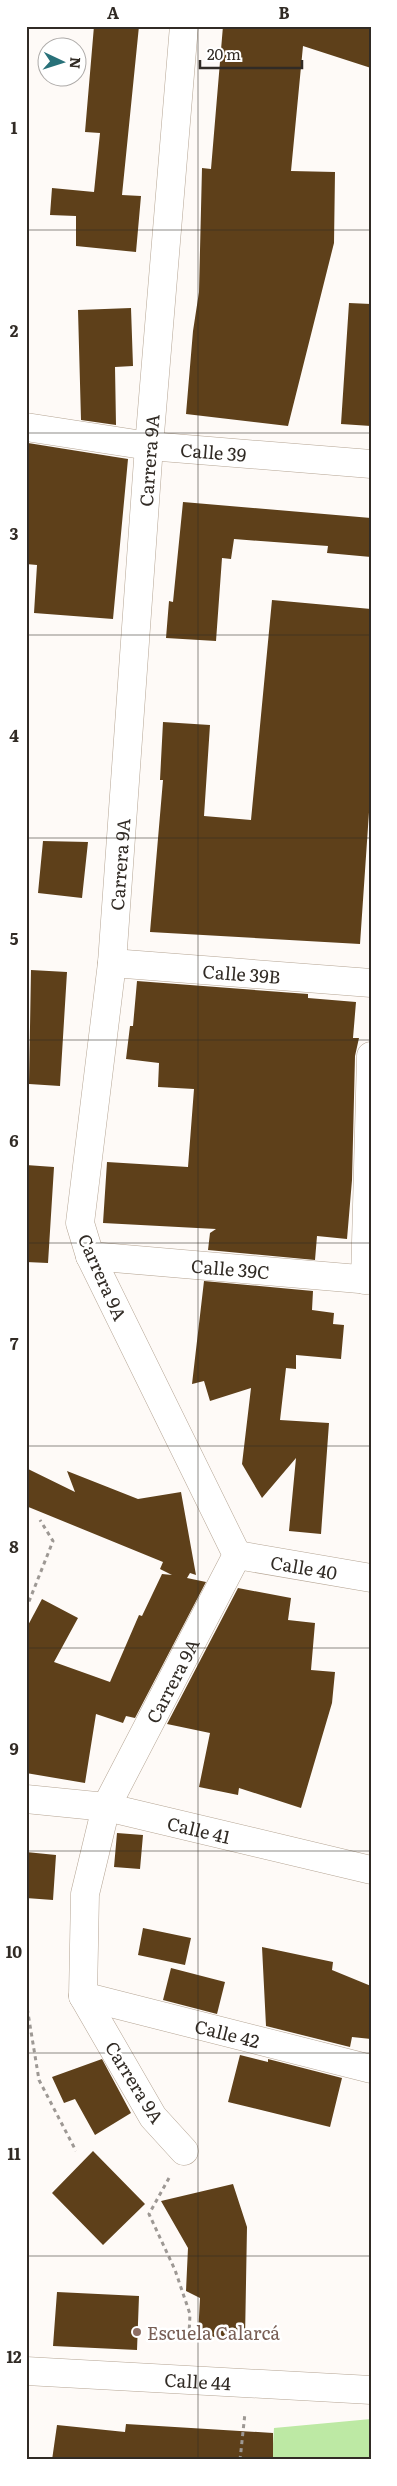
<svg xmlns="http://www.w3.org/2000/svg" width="397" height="2486" font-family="Literata,serif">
<rect width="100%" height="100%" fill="#fefaf7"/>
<path fill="#bde9a4" d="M 371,2419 L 371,2460 L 272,2460 L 274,2428 Z"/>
<path fill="#5e401a" d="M 94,26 L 139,26 L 122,195 L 141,196 L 136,252 L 76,246 L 76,216 L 50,215 L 52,188 L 94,192 L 100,133 L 85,132 Z
M 223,26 L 371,26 L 371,68 L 303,46 L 291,171 L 335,172 L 334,243 L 288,426 L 186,414 L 193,331 L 199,292 L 202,168 L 211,169 Z
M 349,303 L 371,304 L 371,426 L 341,424 Z
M 131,308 L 133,366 L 115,367 L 116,425 L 81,420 L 78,310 Z
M 28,443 L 128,459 L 113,619 L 34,613 L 37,565 L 26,564 Z
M 183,502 L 371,518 L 371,557 L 327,553 L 328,546 L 234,539 L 231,559 L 222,558 L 216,641 L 166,638 L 169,601 L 173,602 Z
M 272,600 L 371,609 L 371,783 L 360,944 L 150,932 L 163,780 L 160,780 L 163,722 L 210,725 L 204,816 L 251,820 Z
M 43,841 L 88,842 L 82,898 L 38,893 Z
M 31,970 L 67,972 L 60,1086 L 29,1084 Z
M 137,981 L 308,994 L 308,998 L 356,1002 L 353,1038 L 359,1038 L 355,1056 L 352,1180 L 347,1239 L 317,1236 L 315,1260 L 208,1250 L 210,1233 L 216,1229 L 103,1223 L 107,1162 L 188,1167 L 194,1089 L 158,1087 L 159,1063 L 126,1059 L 130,1026 L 133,1026 Z
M 26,1165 L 54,1167 L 48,1263 L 26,1262 Z
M 204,1281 L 313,1291 L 312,1310 L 334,1313 L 333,1324 L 344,1325 L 341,1359 L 296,1355 L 296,1369 L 286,1368 L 280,1420 L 329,1423 L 321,1534 L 289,1531 L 296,1458 L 262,1498 L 242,1464 L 251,1388 L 210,1401 L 204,1381 L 192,1384 Z
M 26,1468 L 75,1492 L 67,1471 L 138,1499 L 181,1492 L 196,1575 L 190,1573 L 187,1578 L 206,1582 L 135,1718 L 126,1716 L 123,1723 L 96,1714 L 85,1783 L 26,1773 L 26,1629 L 42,1599 L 78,1618 L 54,1662 L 110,1682 L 139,1615 L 142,1616 L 162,1574 L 172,1575 L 160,1569 L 163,1562 L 26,1506 Z
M 238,1588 L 291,1598 L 288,1620 L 315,1623 L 311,1670 L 335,1672 L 332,1703 L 301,1808 L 239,1788 L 238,1795 L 199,1787 L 210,1733 L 167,1724 Z
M 117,1833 L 143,1835 L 140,1869 L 114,1867 Z
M 26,1852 L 56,1855 L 53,1900 L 26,1898 Z
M 143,1928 L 191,1938 L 185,1965 L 138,1955 Z
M 262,1947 L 333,1962 L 332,1970 L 371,1986 L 371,2039 L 352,2037 L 350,2047 L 266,2026 Z
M 171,1968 L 225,1982 L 217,2014 L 163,2000 Z
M 240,2055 L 268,2062 L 268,2059 L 342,2078 L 330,2127 L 228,2102 Z
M 102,2059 L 131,2113 L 95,2135 L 75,2099 L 64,2103 L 52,2077 Z
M 93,2151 L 145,2204 L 103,2245 L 52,2193 Z
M 233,2184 L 247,2227 L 245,2339 L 198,2336 L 200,2298 L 186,2291 L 188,2248 L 161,2201 Z
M 57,2292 L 139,2296 L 137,2350 L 53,2346 Z
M 126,2424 L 273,2433 L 273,2460 L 52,2460 L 57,2425 L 125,2432 Z"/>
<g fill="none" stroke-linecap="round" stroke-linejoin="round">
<g stroke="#b5a594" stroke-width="29">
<g id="minor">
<path id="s1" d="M 26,427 L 149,446 L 371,464"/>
<path id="s2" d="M 112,963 L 371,983"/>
<path id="s3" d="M 90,1256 L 371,1280"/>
<path d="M 365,1280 L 371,1056"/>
<path id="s4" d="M 237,1555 L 371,1578"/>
<path id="s5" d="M 26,1799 L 106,1807 L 371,1870"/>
<path id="s6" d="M 83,1996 L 371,2069"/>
<path id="s7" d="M 184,2151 L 153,2117 L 83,1996 L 85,1894 L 106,1807 L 237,1555 L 90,1256 L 80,1223 L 112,963 L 149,446 L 184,26"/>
</g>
</g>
<g stroke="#b5a594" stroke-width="29">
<g id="tertiary">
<path id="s8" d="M 26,2371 L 371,2390"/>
</g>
</g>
<path stroke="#9d9894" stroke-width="3" stroke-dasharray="4 4" stroke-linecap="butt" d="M 26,1609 L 53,1541 L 40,1520
M 26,2001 L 39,2080 L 76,2151
M 169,2178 L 149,2214 L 175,2270 L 190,2314 L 189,2335
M 240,2460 L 245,2413"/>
<use href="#minor" stroke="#fff" stroke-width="28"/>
<use href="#tertiary" stroke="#fff" stroke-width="28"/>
</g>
<path fill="none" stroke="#312b25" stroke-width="1" stroke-opacity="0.55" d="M 198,26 L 198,2460M 26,230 L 371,230M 26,433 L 371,433M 26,635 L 371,635M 26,838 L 371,838M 26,1040 L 371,1040M 26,1243 L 371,1243M 26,1446 L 371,1446M 26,1648 L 371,1648M 26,1851 L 371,1851M 26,2053 L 371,2053M 26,2256 L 371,2256"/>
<circle fill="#8d6e63" stroke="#fff" stroke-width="2" cx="137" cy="2332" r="5"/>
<g text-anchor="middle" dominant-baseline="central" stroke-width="5" stroke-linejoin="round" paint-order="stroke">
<g font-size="18" fill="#312b25" stroke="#fff">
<text stroke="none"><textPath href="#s1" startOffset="189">Calle 39</textPath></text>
<text stroke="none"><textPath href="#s7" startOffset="1795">Carrera 9A</textPath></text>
<text stroke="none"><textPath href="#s7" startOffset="1390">Carrera 9A</textPath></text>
<text stroke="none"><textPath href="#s2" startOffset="130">Calle 39B</textPath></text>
<text stroke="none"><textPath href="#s3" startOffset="141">Calle 39C</textPath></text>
<text transform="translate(103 1277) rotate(66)">Carrera 9A</text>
<text stroke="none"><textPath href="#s4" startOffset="68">Calle 40</textPath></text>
<text stroke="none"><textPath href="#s7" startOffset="520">Carrera 9A</textPath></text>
<text stroke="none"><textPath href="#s5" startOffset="176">Calle 41</textPath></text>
<text stroke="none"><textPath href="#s6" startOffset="149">Calle 42</textPath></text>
<text transform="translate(135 2082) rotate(58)">Carrera 9A</text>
<text stroke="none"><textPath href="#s8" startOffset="172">Calle 44</textPath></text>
</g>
<g font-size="18" fill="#785e54" stroke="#fff" text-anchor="start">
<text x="147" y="2332">Escuela Calarcá</text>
</g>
</g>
<rect width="397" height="2486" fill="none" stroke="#ffffff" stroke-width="55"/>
<g transform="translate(62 62) rotate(94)"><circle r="24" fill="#ffffff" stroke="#adaaa8"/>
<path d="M0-4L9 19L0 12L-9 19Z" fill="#287179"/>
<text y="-8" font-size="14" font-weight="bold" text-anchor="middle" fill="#312b25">N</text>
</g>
<path d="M200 60v8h102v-8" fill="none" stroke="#312b25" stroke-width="2.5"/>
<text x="207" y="60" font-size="15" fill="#312b25" stroke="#ffffff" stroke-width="4" paint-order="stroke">20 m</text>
<rect x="28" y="28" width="342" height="2430" fill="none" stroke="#312b25" stroke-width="2"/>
<g font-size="16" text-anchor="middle" font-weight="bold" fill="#312b25">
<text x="113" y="19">A</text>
<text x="284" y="19">B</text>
<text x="14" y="134">1</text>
<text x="14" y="337">2</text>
<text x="14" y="540">3</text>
<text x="14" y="742">4</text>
<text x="14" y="945">5</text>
<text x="14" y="1147">6</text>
<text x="14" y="1350">7</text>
<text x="14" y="1553">8</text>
<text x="14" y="1755">9</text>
<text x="14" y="1958">10</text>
<text x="14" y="2160">11</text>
<text x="14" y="2363">12</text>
</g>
</svg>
